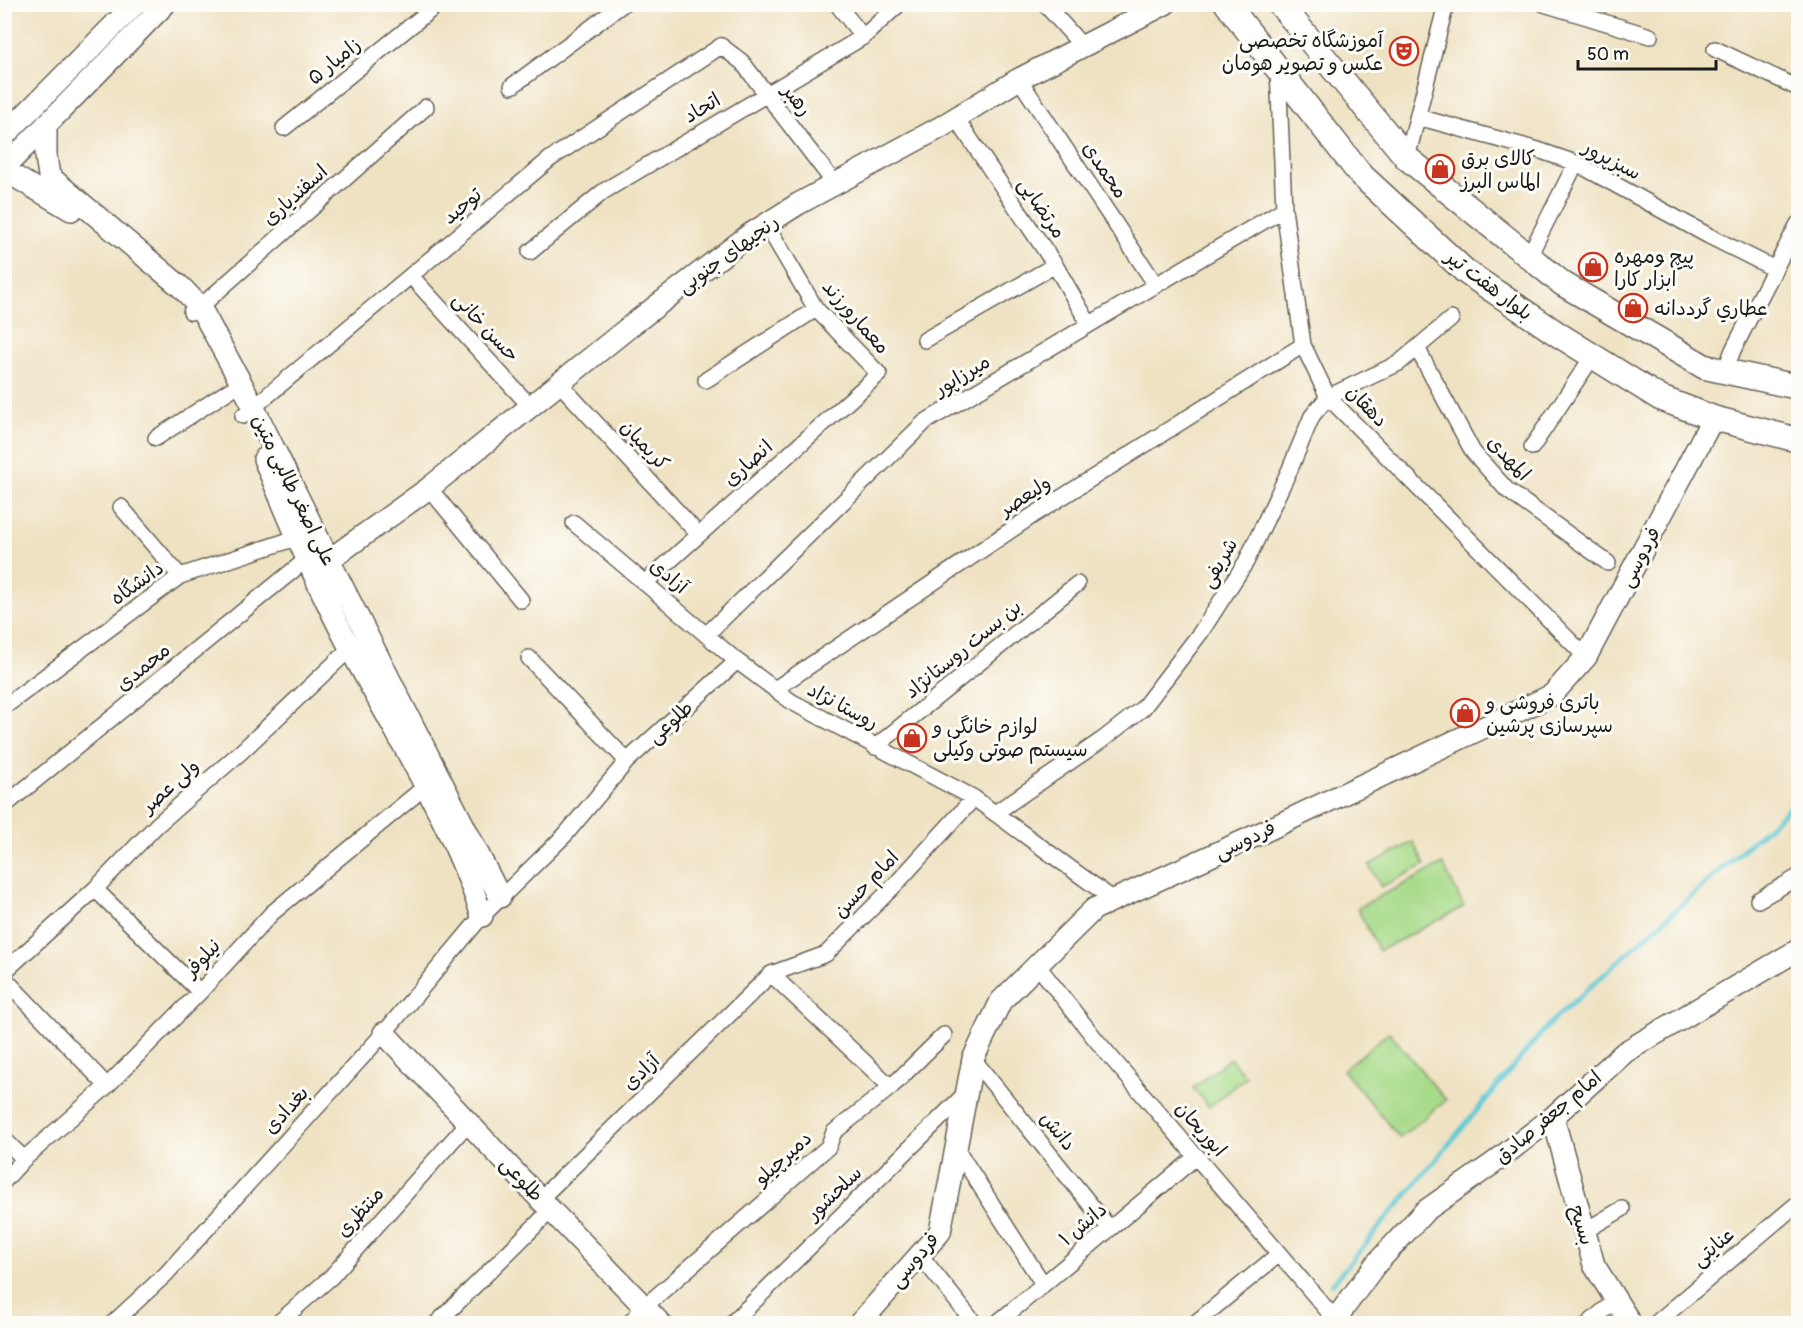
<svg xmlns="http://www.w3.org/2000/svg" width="1803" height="1328" font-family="Pangolin,'Playpen Sans Arabic',sans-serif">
<rect width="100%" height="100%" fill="#fdfcf7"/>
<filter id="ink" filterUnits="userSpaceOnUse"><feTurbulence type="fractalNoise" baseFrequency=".0167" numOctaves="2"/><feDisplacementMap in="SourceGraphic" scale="12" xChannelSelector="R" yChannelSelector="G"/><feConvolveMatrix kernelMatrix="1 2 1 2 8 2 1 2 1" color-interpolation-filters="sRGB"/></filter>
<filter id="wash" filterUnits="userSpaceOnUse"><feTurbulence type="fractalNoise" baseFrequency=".008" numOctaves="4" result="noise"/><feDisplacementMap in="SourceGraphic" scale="24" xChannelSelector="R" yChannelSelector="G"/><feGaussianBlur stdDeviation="1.35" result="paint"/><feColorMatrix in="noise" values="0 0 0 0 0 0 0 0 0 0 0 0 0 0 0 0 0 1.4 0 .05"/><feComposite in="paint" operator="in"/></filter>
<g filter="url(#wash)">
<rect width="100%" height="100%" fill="#efe2c3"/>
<path fill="#a7da89" stroke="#627b52" stroke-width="1.5" d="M 1413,842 L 1425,865 L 1381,887 L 1369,865 Z
M 1443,864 L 1464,907 L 1379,951 L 1357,908 Z
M 1389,1032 L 1446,1100 L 1400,1138 L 1343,1070 Z
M 1230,1058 L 1246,1077 L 1209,1107 L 1193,1088 Z"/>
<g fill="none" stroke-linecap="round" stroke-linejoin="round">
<path stroke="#5ec9d6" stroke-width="5" d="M 1332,1284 L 1549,1024 L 1798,800"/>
</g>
</g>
<g filter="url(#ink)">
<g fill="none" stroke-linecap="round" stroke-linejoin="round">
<g stroke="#666156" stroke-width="18">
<path id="street" d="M 837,4 L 863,37
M 1045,4 L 1083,47
M 1544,4 L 1650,36
M 1715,49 L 1798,88
M 1278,69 L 1284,209 L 1303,345 L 1328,397 L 1586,657
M 1019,79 L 1156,285
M 512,86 L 623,4
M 1418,117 L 1538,150 L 1576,163 L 1709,236 L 1775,269
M 956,118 L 1055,265 L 1089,324
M 284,128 L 438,4
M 1407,158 L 1446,4
M 530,252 L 604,191 L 863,37 L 899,4
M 1529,256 L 1576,163
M 411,276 L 530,406
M 191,312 L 200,307 L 426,107
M 925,340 L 1055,265
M 1417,348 L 1473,452 L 1507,490 L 1608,563
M 1725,371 L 1733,350 L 1798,224
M 706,380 L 816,309
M 559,383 L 699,535
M 243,416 L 550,159 L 721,46 L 742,62 L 835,184
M 156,438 L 230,390
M 1532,447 L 1593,356
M 429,488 L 521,600
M 121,507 L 180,576
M 574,523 L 737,661 L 792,702 L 974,798 L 1114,900
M 645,583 L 879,374 L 816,309 L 766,224
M 706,635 L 925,422 L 1284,209
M 529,658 L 627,761
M 775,689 L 1032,516 L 1303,345
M 4,707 L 180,576 L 305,535
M 875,747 L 1077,584
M 4,806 L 307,559 L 315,560
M 995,813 L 1102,740 L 1143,708 L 1201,632 L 1246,562 L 1290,469 L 1312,416 L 1328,397 L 1399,363 L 1451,319
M 95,889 L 200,992
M 1758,900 L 1798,877
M 1037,965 L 1097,1041 L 1335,1319
M 4,972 L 95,889 L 157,825 L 242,751 L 357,642
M 771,974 L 891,1087
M 4,978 L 107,1086
M 973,1059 L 1110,1229
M 4,1139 L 24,1159
M 956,1148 L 1043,1284
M 4,1181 L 24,1159 L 107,1086 L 200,992 L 272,913 L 432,781
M 540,1199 L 771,974 L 826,954 L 895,885 L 974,798
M 1583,1232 L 1622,1209
M 920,1255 L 975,1324
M 112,1324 L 166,1274 L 384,1033 L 482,916 L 565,835 L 627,761 L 737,661
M 277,1324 L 331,1277 L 468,1123
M 436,1324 L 551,1210
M 629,1324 L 644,1307 L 828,1147 L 834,1132 L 891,1087 L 944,1035
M 731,1324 L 967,1092
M 996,1324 L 1197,1156
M 1194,1324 L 1279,1254
M 1588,1324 L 1616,1300
M 1655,1324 L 1798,1203"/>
</g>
<g stroke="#666156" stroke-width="24">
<path id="secondary" d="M 46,125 L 46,156 L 49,176 L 182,288 L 200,307 L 248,396 L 329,560 L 500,897
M 4,136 L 135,4
M 4,168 L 165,4
M 4,170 L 71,210
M 264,459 C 291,523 318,588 351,650 C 397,736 452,823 482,916
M 329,560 L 429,488 L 633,324 L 749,235 L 798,204 L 941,127 L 1019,79 L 1165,4
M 384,1033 L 540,1199 L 661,1324
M 1553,1117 L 1594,1265 L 1631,1324
M 859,1324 L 940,1232 L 973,1059 L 1001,1001 L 1094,909 L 1261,833 L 1552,695 L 1586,657 L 1713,418
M 1332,1324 L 1376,1264 L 1425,1211 L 1495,1162 L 1553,1117 L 1625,1052 L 1798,950"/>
</g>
<g stroke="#666156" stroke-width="27">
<path id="primary" d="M 1227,4 L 1360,174 L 1466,272 L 1559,335 L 1660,398 L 1713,418 L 1798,440
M 1280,4 L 1407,158 L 1563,284 L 1705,367 L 1798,387"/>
</g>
<use href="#street" stroke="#fff" stroke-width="15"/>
<use href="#secondary" stroke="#fff" stroke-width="21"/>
<use href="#primary" stroke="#fff" stroke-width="24"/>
</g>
</g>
<defs>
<g id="theatre-ring" transform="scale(1.5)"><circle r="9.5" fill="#fdfcf7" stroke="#c8321e" stroke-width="1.5"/><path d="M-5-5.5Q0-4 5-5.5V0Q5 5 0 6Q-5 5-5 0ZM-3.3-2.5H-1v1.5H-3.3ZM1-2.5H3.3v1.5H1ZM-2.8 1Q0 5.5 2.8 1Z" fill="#c8321e"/></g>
<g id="shop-ring" transform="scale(1.5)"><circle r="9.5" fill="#fdfcf7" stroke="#c8321e" stroke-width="1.5"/><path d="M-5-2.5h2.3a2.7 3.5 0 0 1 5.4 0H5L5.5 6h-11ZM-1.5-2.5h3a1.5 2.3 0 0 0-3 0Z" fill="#c8321e"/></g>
</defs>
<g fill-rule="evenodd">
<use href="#theatre-ring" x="1404" y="51"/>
<use href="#shop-ring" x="1440" y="169"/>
<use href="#shop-ring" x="1593" y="267"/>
<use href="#shop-ring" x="1633" y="308"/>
<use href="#shop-ring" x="1465" y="713"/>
<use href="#shop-ring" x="912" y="738"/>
</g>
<g text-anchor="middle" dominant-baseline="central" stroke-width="6" stroke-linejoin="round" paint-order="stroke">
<g font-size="20" fill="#1c1c1c" stroke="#fdfcf7" text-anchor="start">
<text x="1383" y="40" text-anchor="end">آموزشگاه تخصصی<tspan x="1383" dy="23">عکس و تصویر هومان</tspan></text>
<text x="1461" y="158">کالای برق<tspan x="1461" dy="23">الماس البرز</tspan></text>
<text x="1614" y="256">پیچ ومهره<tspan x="1614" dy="23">ابزار کارا</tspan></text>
<text x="1654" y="308">عطاري گرددانه</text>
<text x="1486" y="702">باتری فروشی و<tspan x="1486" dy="23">سپرسازی پرشین</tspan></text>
<text x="933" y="726">لوازم خانگی و<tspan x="933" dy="23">سیستم صوتی وکیلی</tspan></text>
</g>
<g font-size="20" fill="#1c1c1c" stroke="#fdfcf7">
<text transform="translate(334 61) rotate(-39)">زامیار ۵</text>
<text transform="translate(797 100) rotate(52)">رهبر</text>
<text transform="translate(702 108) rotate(-31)">اتحاد</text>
<text transform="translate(1612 160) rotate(28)">سبزپرور</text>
<text transform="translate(1105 170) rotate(56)">محمدی</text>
<text transform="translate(295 195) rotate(-42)">اسفندیاری</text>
<text transform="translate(462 206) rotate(-40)">توحید</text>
<text transform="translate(1042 208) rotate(56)">مرتضایی</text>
<text transform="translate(728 254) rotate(-36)">رنجیهای جنوبی</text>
<text transform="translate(1489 285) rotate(37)">بلوار هفت تیر</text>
<text transform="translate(856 317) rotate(49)">معمارورزند</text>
<text transform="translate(486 327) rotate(47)">حسن خانی</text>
<text transform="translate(962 375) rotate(-31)">میرزاپور</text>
<text transform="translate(1367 406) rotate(46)">دهقان</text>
<text transform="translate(645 445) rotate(47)">کریمیان</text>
<text transform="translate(1509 458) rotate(47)">المهدی</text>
<text transform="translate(748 463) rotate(-42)">انصاری</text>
<text transform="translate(294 490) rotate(64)">علی اصغر طالبی متین</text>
<text transform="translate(1025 496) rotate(-33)">ولیعصر</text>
<text transform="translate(1640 557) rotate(-62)">فردوسی</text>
<text transform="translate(1219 563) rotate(-60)">شریفی</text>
<text transform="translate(669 576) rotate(40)">آزادی</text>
<text transform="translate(137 583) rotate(-36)">دانشگاه</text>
<text transform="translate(963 649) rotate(-39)">بن بست روستانژاد</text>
<text transform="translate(143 667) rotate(-39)">محمدی</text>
<text transform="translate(843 706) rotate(28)">روستا نژاد</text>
<text transform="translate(670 722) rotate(-42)">طلوعی</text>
<text transform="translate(170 786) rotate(-42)">ولی عصر</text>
<text transform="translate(1245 840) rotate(-25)">فردوسی</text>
<text transform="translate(866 884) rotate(-46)">امام حسن</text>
<text transform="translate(202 958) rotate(-47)">نیلوفر</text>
<text transform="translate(641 1072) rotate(-44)">آزادی</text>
<text transform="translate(286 1110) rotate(-48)">بغدادی</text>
<text transform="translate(1548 1117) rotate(-40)">امام جعفر صادق</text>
<text transform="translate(1201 1129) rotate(49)">ابوریحان</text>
<text transform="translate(1058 1131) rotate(51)">دانش</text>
<text transform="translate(783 1158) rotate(-42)">دمیرچیلو</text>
<text transform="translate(522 1179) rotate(47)">طلوعی</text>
<text transform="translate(834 1193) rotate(-44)">سلحشور</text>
<text transform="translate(360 1212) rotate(-48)">منتظری</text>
<text transform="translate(1083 1224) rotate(-40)">دانش ۱</text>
<text transform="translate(1582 1225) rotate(74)">بسیح</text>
<text transform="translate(1713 1247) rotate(-40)">عنایتی</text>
<text transform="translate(914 1260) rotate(-50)">فردوسی</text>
</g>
</g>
<rect width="1803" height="1328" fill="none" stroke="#fdfcf7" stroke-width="24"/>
<path d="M1578 60v9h138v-9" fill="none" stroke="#1c1c1c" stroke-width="3"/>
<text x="1587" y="60" font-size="18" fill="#1c1c1c" stroke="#fdfcf7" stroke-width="4.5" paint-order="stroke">50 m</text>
</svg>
